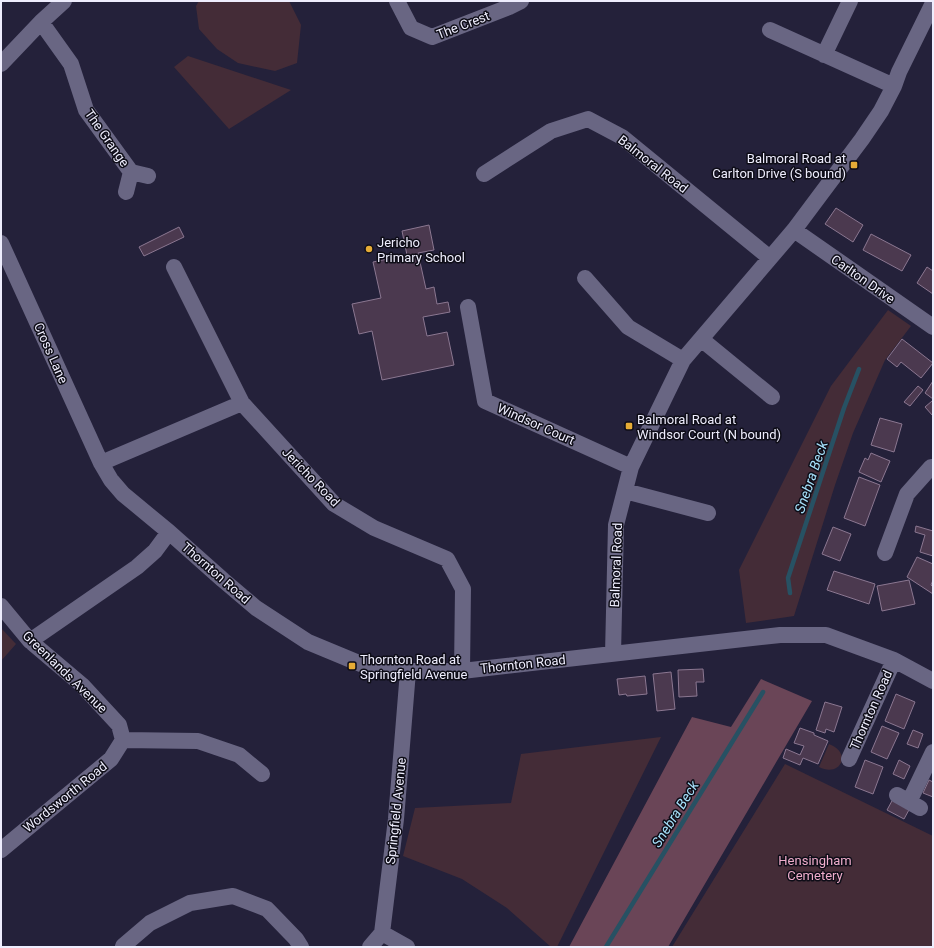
<svg xmlns="http://www.w3.org/2000/svg" width="934" height="948" font-family="Roboto,sans-serif">
<rect width="100%" height="100%" fill="#24213a"/>
<path fill="#442c37" d="M 199,1 L 289,1 L 301,25 L 297,63 L 275,71 L 238,63 L 217,49 L 199,29 L 196,6 Z
M 188,56 L 291,90 L 229,129 L 174,67 Z
M 888,310 L 911,326 L 885,360 L 853,433 L 835,485 L 794,616 L 746,623 L 739,570 L 831,386 Z
M 1,628 L 16,644 L 1,661 Z
M 661,737 L 557,947 L 551,947 L 507,908 L 462,879 L 403,856 L 415,808 L 511,803 L 521,754 Z
M 829,744 C 853,753 840,778 819,767 Z
M 785,764 L 933,836 L 933,947 L 672,947 Z"/>
<path fill="#6a4557" d="M 761,679 L 812,701 L 668,947 L 569,947 L 692,717 L 731,727 Z"/>
<g fill="none" stroke-linecap="round" stroke-linejoin="round">
<path stroke="#275163" stroke-width="4.5" d="M 790,593 L 788,578 L 844,408 L 859,369
M 606,947 L 763,692"/>
</g>
<path fill="#4b394f" stroke="#8b7791" d="M 836,208 L 863,225 L 853,242 L 825,224 Z
M 429,225 L 434,250 L 418,253 L 426,289 L 434,287 L 437,304 L 448,302 L 450,312 L 423,317 L 427,336 L 447,332 L 454,365 L 382,380 L 372,331 L 359,334 L 352,304 L 381,298 L 373,262 L 407,255 L 402,231 Z
M 179,227 L 184,237 L 144,256 L 139,247 Z
M 871,234 L 911,255 L 902,271 L 863,250 Z
M 927,267 L 933,271 L 933,294 L 917,283 Z
M 902,339 L 933,363 L 921,378 L 901,362 L 897,367 L 887,359 Z
M 933,381 L 933,399 L 925,393 Z
M 918,386 L 923,390 L 910,406 L 904,402 Z
M 932,401 L 933,402 L 933,416 L 925,407 Z
M 880,418 L 902,424 L 894,452 L 871,445 Z
M 871,453 L 890,461 L 881,482 L 859,472 L 865,458 L 868,460 Z
M 859,477 L 880,485 L 865,526 L 844,518 Z
M 916,526 L 933,531 L 933,556 L 920,552 L 925,535 L 915,532 Z
M 833,527 L 851,534 L 840,561 L 822,554 Z
M 917,557 L 933,564 L 933,580 L 931,585 L 933,587 L 933,594 L 907,577 Z
M 834,571 L 875,584 L 869,604 L 827,590 Z
M 909,580 L 915,604 L 882,611 L 877,586 Z
M 703,669 L 704,682 L 696,682 L 697,696 L 679,697 L 678,670 Z
M 671,672 L 675,709 L 657,711 L 653,674 Z
M 645,676 L 647,694 L 627,696 L 626,694 L 619,695 L 617,679 Z
M 896,694 L 915,702 L 904,729 L 885,721 Z
M 825,702 L 842,707 L 834,732 L 826,729 L 825,733 L 816,730 Z
M 882,726 L 899,733 L 887,759 L 871,752 Z
M 800,728 L 814,733 L 814,735 L 828,741 L 818,764 L 803,758 L 800,765 L 783,758 L 786,749 L 800,755 L 804,746 L 794,743 Z
M 913,730 L 923,734 L 918,748 L 907,744 Z
M 865,760 L 883,767 L 873,794 L 855,787 Z
M 899,760 L 910,766 L 904,779 L 893,774 Z
M 929,780 L 933,782 L 933,797 L 923,793 Z
M 893,799 L 910,808 L 904,819 L 887,810 Z"/>
<g fill="none" stroke-linecap="round" stroke-linejoin="round">
<path stroke="#696683" stroke-width="16" d="M 397,1 L 411,28 L 432,37 L 509,7 L 521,1
M 41,22 L 71,64 L 86,110 L 131,172 L 126,192
M 770,30 L 894,86
M 824,55 L 850,1
M 1,64 L 41,22 L 64,1
M 131,172 L 148,176
M 484,174 L 551,131 L 588,119 L 622,137 L 770,258
M 794,230 L 933,327
M 1,243 L 101,463 L 111,480 L 123,494 L 169,532 L 223,580 L 256,608 L 308,642 L 361,664 L 408,671 L 462,671 L 780,635 L 826,635 L 894,660 L 933,681
M 174,267 L 242,403 L 334,504 L 374,528 L 447,559 L 463,589 L 462,671
M 585,278 L 628,327 L 683,360
M 468,307 L 485,401 L 631,467
M 701,339 L 772,397
M 101,463 L 242,403
M 625,491 L 708,513
M 885,553 L 907,494 L 931,467 L 933,467
M 1,606 L 30,641 L 82,685 L 119,725 L 123,740
M 30,641 L 137,567 L 155,551 L 169,532
M 613,654 L 616,525 L 631,467 L 683,360 L 794,230 L 862,139 L 881,111 L 894,86 L 899,72 L 933,3
M 123,740 L 198,741 L 239,755 L 262,774
M 849,759 L 894,660
M 897,795 L 920,808
M 909,802 L 933,752
M 1,850 L 111,759 L 123,740
M 382,933 L 407,947
M 123,946 L 150,923 L 190,903 L 233,896 L 267,909 L 296,939 L 301,947
M 370,947 L 382,933 L 396,819 L 408,671"/>
</g>
<g fill="#e6ac36" stroke="#0e0d17" stroke-width="1.5">
<rect x="850" y="161" width="8" height="8" rx="2"/>
<circle cx="369" cy="249" r="4"/>
<rect x="625" y="422" width="8" height="8" rx="2"/>
<rect x="348" y="662" width="8" height="8" rx="2"/>
</g>
<g text-anchor="middle" dominant-baseline="central" stroke-width="3" stroke-linejoin="round" paint-order="stroke">
<g font-size="13" fill="#eeedfd" stroke="#0e0d17">
<text transform="translate(463 25) rotate(-21)">The Crest</text>
<text transform="translate(107 138) rotate(55)">The Grange</text>
<text transform="translate(653 164) rotate(38)">Balmoral Road</text>
<text transform="translate(863 279) rotate(35)">Carlton Drive</text>
<text transform="translate(51 353) rotate(66)">Cross Lane</text>
<text transform="translate(536 424) rotate(24)">Windsor Court</text>
<text transform="translate(311 477) rotate(46)">Jericho Road</text>
<text transform="translate(616 565) rotate(-88)">Balmoral Road</text>
<text transform="translate(216 573) rotate(41)">Thornton Road</text>
<text transform="translate(523 664) rotate(-6)">Thornton Road</text>
<text transform="translate(65 672) rotate(44)">Greenlands Avenue</text>
<text transform="translate(871 710) rotate(-66)">Thornton Road</text>
<text transform="translate(65 797) rotate(-39)">Wordsworth Road</text>
<text transform="translate(396 811) rotate(-84)">Springfield Avenue</text>
</g>
<g font-size="13" fill="#eeedfd" stroke="#0e0d17" text-anchor="start">
<text x="846" y="158" text-anchor="end">Balmoral Road at<tspan x="846" dy="15">Carlton Drive (S bound)</tspan></text>
<text x="377" y="242">Jericho<tspan x="377" dy="15">Primary School</tspan></text>
<text x="637" y="419">Balmoral Road at<tspan x="637" dy="15">Windsor Court (N bound)</tspan></text>
<text x="360" y="659">Thornton Road at<tspan x="360" dy="15">Springfield Avenue</tspan></text>
</g>
<g font-size="13" fill="#eeaccb" stroke="#0e0d17">
<text x="815" y="860">Hensingham<tspan x="815" dy="15">Cemetery</tspan></text>
</g>
<g font-size="14" font-style="italic" fill="#a7e0fa" stroke="#0e0d17">
<text transform="translate(811 477) rotate(-71)">Snebra Beck</text>
<text transform="translate(675 814) rotate(-58)">Snebra Beck</text>
</g>
</g>
<rect width="934" height="948" fill="none" stroke="#eeedfd" stroke-width="4"/>
</svg>
